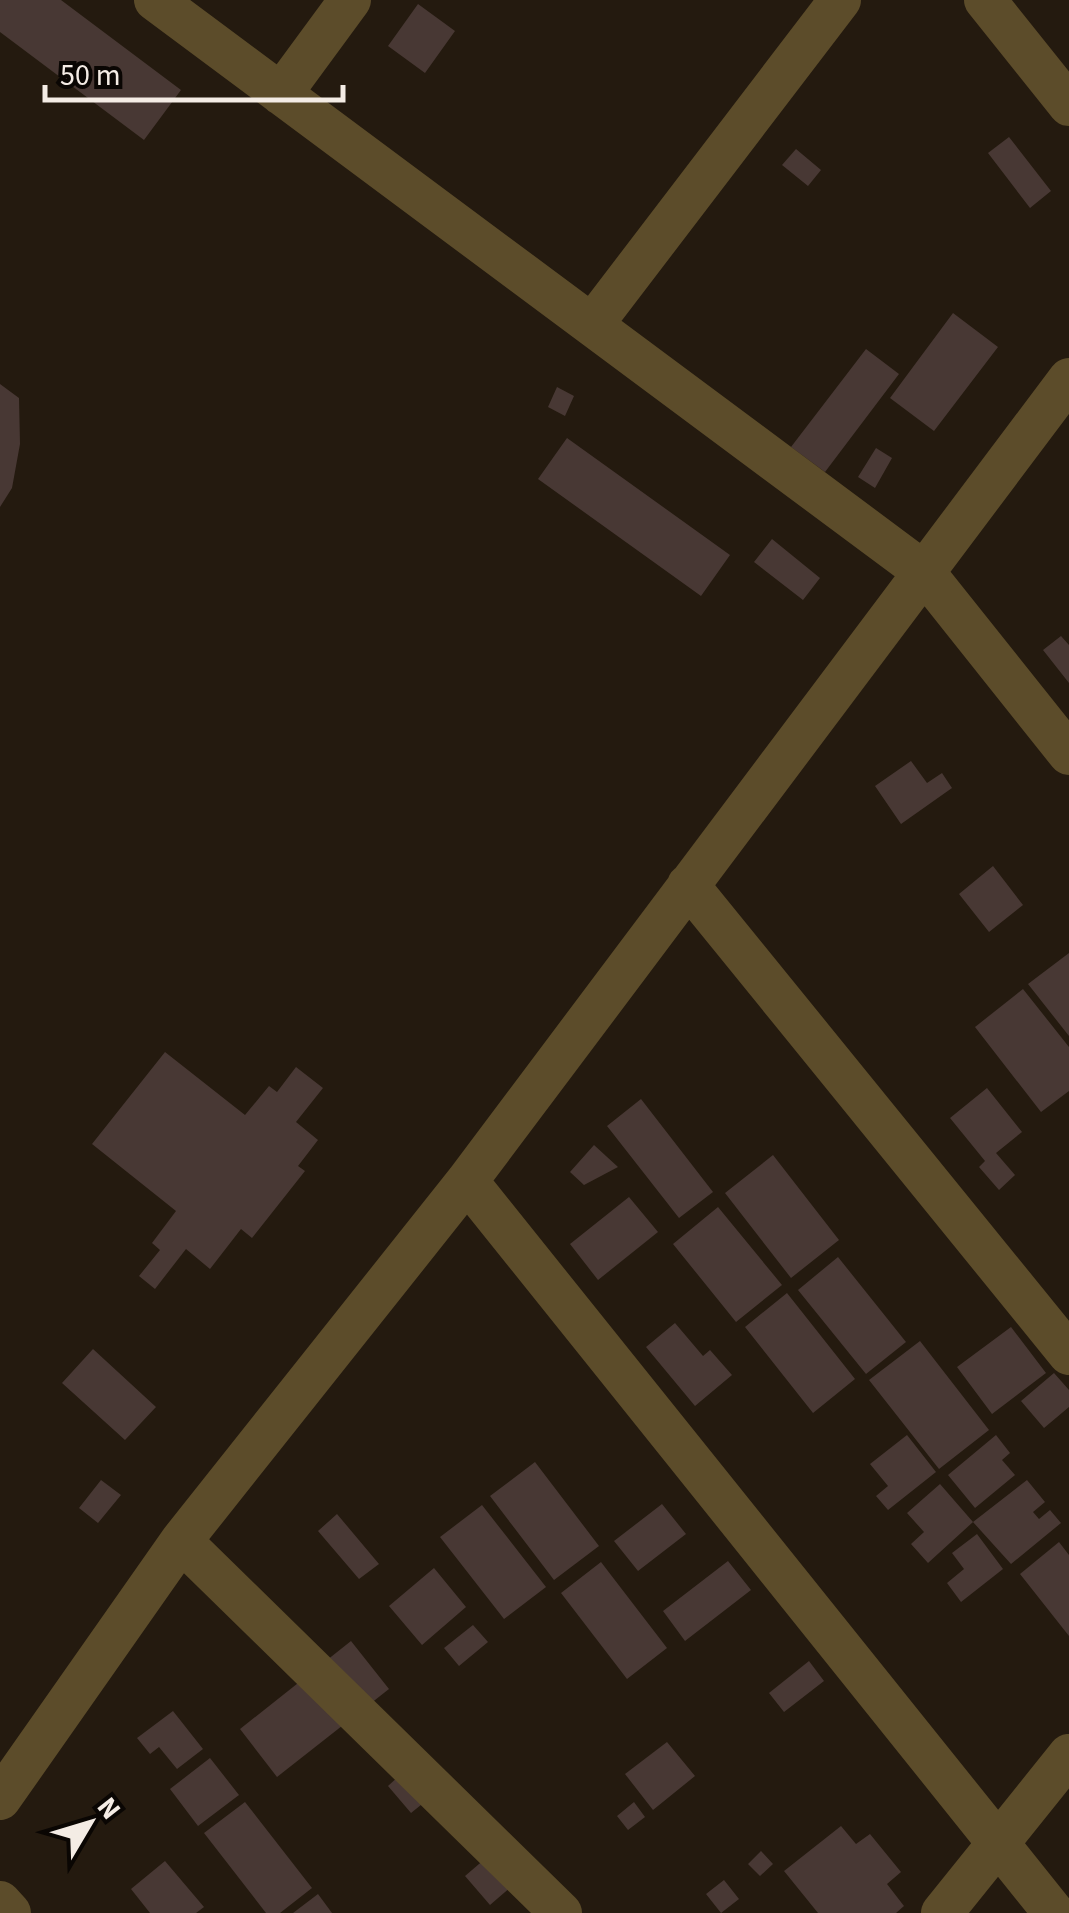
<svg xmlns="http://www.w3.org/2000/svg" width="1069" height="1913" font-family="'Source Sans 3',sans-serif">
<rect width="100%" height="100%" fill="#241a0f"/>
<path fill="#483834" d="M 0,0 L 61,0 L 181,90 L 144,140 L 0,32 Z
M 418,4 L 455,31 L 425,73 L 388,46 Z
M 1009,137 L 1051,191 L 1030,208 L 988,153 Z
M 796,149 L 821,170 L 808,186 L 782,165 Z
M 953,313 L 998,347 L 934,431 L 890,398 Z
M 866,349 L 899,374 L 825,472 L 791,447 Z
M 0,384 L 19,398 L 20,444 L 12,488 L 0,507 Z
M 557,387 L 574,396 L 565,416 L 548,407 Z
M 567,438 L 730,555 L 701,596 L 538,479 Z
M 876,448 L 892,458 L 875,488 L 858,477 Z
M 772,539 L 820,578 L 803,600 L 754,562 Z
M 1061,636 L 1069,645 L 1069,683 L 1043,650 Z
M 911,761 L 927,783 L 942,773 L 952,788 L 901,824 L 875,786 Z
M 993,866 L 1023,905 L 989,932 L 959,894 Z
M 1069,953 L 1069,1036 L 1028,984 Z
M 1023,989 L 1069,1047 L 1069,1091 L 1041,1112 L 975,1027 Z
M 165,1052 L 245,1115 L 269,1086 L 277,1092 L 296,1067 L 323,1088 L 296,1122 L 318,1140 L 298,1166 L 305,1171 L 252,1238 L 241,1229 L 210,1269 L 186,1249 L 155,1289 L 139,1276 L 160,1250 L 152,1243 L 176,1211 L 92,1144 Z
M 987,1088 L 1022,1132 L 996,1153 L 1015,1175 L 999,1190 L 979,1167 L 985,1161 L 950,1118 Z
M 641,1099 L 713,1192 L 679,1218 L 607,1126 Z
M 594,1145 L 618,1167 L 584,1185 L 570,1172 Z
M 773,1155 L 839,1240 L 791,1278 L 725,1193 Z
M 629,1197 L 658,1232 L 598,1280 L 570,1244 Z
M 718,1207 L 782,1285 L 736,1322 L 673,1244 Z
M 838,1257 L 906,1342 L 866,1374 L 798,1290 Z
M 787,1293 L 855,1379 L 813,1413 L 745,1327 Z
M 675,1323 L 703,1356 L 710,1350 L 732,1375 L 695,1406 L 646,1347 Z
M 1011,1327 L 1046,1373 L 992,1414 L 957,1367 Z
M 920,1341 L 989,1430 L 939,1469 L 869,1380 Z
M 93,1349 L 156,1407 L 125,1440 L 62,1383 Z
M 1054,1373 L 1069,1390 L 1069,1407 L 1044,1428 L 1021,1401 Z
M 907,1435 L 936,1472 L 888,1510 L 876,1496 L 888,1486 L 870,1464 Z
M 996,1435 L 1010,1453 L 1002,1460 L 1015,1475 L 975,1508 L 948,1475 Z
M 535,1462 L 599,1546 L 554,1580 L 490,1496 Z
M 101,1480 L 121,1495 L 98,1523 L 79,1508 Z
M 1027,1480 L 1045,1502 L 1033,1512 L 1039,1519 L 1050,1510 L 1061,1523 L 1011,1564 L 973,1522 Z
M 940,1484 L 973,1522 L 928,1563 L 911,1544 L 924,1532 L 907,1513 Z
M 662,1504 L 686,1534 L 638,1571 L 614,1541 Z
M 482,1505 L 546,1587 L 504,1619 L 440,1537 Z
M 337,1514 L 379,1564 L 359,1579 L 318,1531 Z
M 977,1534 L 1003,1569 L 961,1602 L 947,1583 L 964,1569 L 952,1553 Z
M 1059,1542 L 1069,1555 L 1069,1636 L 1020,1574 Z
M 728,1561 L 751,1590 L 685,1641 L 663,1611 Z
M 601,1562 L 667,1648 L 627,1679 L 561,1593 Z
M 434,1568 L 466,1607 L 422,1645 L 389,1606 Z
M 473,1625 L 488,1642 L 459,1666 L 444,1648 Z
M 351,1641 L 389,1689 L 277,1777 L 240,1729 Z
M 809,1661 L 824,1681 L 784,1712 L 769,1693 Z
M 173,1711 L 203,1749 L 177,1769 L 159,1747 L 150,1754 L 137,1738 Z
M 667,1742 L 695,1776 L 653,1810 L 625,1774 Z
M 210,1758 L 239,1795 L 198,1826 L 170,1789 Z
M 412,1764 L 437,1792 L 411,1813 L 388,1786 Z
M 245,1802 L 312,1888 L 280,1913 L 266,1913 L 204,1833 Z
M 634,1802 L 645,1817 L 628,1830 L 617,1816 Z
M 841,1826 L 856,1844 L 870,1834 L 901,1872 L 887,1884 L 904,1906 L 896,1913 L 818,1913 L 784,1871 Z
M 761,1851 L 773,1864 L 760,1876 L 748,1864 Z
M 486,1858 L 511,1887 L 490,1905 L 465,1876 Z
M 165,1861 L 204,1907 L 196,1913 L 150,1913 L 131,1889 Z
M 724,1880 L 739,1899 L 721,1913 L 706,1894 Z
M 318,1894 L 332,1913 L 293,1913 Z"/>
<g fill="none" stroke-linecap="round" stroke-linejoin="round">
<path stroke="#5c4c2a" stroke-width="42" d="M 155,0 L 924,572 L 1069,754
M 985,0 L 1069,105
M 281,94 L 350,0
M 592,325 L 840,0
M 688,885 L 1069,1354
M 467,1181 L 1054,1913
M 181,1541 L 561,1913
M 0,1799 L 181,1541 L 467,1181 L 1069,379
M 0,1902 L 10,1913
M 942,1913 L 1069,1755"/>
</g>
<g transform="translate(90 1823) rotate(52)" stroke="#0a0603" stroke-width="8" paint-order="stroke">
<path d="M0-8L18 38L0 25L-18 38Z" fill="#f4ece5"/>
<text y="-15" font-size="28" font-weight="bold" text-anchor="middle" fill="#f4ece5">N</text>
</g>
<path d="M45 85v15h298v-15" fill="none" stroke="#f4ece5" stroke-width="5"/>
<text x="60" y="85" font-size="30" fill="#f4ece5" stroke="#0a0603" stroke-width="8" paint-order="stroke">50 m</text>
</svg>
